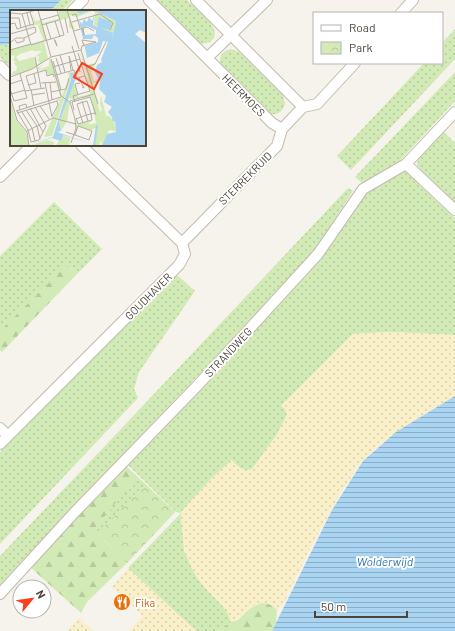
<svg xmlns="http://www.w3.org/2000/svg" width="455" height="631" font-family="Barlow,sans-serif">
<defs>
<pattern id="grass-dots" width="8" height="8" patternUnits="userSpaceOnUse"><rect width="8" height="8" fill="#d2eab5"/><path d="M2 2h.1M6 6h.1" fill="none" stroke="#b6ca9c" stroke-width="1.8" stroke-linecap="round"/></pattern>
<pattern id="forest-firs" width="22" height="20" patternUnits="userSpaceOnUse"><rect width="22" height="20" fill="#d2eab5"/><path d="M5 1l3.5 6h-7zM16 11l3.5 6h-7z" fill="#b6ca9c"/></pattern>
<pattern id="sand-dots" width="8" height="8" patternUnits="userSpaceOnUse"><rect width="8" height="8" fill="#f9efc9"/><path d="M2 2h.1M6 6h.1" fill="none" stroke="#d7cead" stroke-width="1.8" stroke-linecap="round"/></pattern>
<pattern id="park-crowns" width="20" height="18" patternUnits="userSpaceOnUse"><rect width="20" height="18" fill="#d2eab5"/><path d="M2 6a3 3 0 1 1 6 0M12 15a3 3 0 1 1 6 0" fill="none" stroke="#b6ca9c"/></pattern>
<pattern id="water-rules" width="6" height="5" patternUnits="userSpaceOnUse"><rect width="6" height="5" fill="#a9d4f2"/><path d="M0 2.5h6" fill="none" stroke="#8caec5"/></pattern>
</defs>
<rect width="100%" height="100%" fill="#f6f3ec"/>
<path fill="url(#grass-dots)" d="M 61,0 L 73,0 L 62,11 L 50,11 Z
M 154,0 L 187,0 C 195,8 222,27 213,39 C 209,44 204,44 198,43 Z
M 455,29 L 455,59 L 351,170 L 337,156 L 424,63 L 442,63 L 442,43 Z
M 11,44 L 11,63 L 8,65 L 0,57 L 0,45 Z
M 231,49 L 239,52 L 283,95 L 285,104 C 283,112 278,115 270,114 L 221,66 C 218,57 222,51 231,49 Z
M 455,72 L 455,101 L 395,166 L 362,183 L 355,177 Z
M 444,132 L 455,143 L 455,204 L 422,173 L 417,166 L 418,159 Z
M 404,169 L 428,193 L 455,218 L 455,335 L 389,332 L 353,334 L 281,406 L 285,409 L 287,415 L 276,436 L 252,469 C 242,472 238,467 232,460 L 212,478 L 181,512 L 184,551 L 204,586 L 228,612 L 231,622 L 217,631 L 196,631 L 128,568 L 181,513 L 176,512 L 126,463 L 320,255 L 365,191 Z
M 348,188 L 353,191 L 310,257 L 0,585 L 0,556 L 103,448 Z
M 54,202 L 102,249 L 77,274 L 67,265 L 0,331 L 0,256 Z
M 176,274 L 195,291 L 139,372 L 134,389 L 138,398 L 0,544 L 0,452 Z
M 138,477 L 175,512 L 127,563 L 99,535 L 96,527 L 117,501 L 137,482 Z"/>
<path fill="url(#forest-firs)" d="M 67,265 L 77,274 L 2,352 L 0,350 L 0,331 Z
M 125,465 L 138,477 L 137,482 L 117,501 L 96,527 L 99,535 L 127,563 L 87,602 L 81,613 L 30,567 Z
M 261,603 L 271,604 L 277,610 L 276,622 L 272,631 L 217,631 L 231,622 L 238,620 L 249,609 Z"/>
<path fill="url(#sand-dots)" d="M 389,332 L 455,335 L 455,398 L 427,412 L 382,443 L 362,461 L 340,494 L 308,553 L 284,603 L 277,610 C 257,591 248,616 231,622 C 227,606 216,600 205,588 C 185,565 182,542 181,512 L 212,478 L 232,460 C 238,467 242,472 252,469 L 276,436 L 287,415 L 285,409 L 281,406 L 353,334 Z
M 128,568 L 196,631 L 129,631 L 143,616 L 112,587 Z
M 79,618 L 81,620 L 94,631 L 67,631 Z"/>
<path fill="url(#park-crowns)" d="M 145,484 L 175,512 L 127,563 L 98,533 Z"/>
<path fill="url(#water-rules)" d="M 0,0 L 61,0 L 50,11 L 11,11 L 11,44 L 0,45 Z
M 455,396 L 455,631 L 272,631 L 332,510 L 363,461 L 396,432 Z"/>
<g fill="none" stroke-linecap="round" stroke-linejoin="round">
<g stroke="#c2bbae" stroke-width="12">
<path id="minor" d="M 149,0 L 272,123 L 282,129
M 196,0 L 303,107
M 72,11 L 83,0
M 401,13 L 413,0
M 207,58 L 267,0
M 0,66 L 9,75 L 11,73
M 406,164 L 455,210
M 0,177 L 32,145
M 182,243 L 277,146 L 282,129 L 303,107 L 317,104 L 355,63
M 0,428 L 8,436
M 0,444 L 179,265 L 185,254 L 182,243 L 81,145
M 0,594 L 74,513 L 197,386 L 318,254 L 363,189 L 406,164 L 455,112"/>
</g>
<use href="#minor" stroke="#fff" stroke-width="10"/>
</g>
<defs>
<g id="restaurant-disc" transform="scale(0.9)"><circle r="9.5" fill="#e8710a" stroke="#fff"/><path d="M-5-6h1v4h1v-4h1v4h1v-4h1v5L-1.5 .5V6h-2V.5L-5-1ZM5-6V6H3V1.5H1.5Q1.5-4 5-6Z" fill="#fff"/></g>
</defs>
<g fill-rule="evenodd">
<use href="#restaurant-disc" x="122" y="602"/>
</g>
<g text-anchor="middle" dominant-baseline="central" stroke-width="4" stroke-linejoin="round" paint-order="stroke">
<g font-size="11" fill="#4b4439" stroke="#fff">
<text transform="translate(244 95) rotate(45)">HEERMOES</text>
<text transform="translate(245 178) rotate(-45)">STERREKRUID</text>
<text transform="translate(148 296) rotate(-45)">GOUDHAVER</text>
<text transform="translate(228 352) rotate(-47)">STRANDWEG</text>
</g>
<g font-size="11" fill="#c56008" stroke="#fff" text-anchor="start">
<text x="135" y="602">Fika</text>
</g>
<g font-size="12" font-style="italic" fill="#2e7ab2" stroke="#fff">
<text x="385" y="561">Wolderwijd</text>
</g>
</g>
<g transform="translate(10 10)">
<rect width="136" height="136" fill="#f6f3ec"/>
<path d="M 21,0 L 25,11 L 31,10 L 32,13 L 49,9 L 49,0 L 65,0 L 70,4 L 83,0 L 106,11 L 104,24 L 91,18 L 103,13 L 90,7 L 88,17 L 84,15 L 85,2 L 82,1 L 67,7 L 59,5 L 65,20 L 59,17 L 59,8 L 32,14 L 37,30 L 34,31 L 28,16 L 30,14 L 16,18 L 25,14 ZM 34,32 L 38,48 L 29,55 L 13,63 L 0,65 L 4,61 L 9,61 L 8,56 L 25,50 L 27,55 L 30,52 L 27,50 L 29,49 L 29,46 L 25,47 L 32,41 L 23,41 L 22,36 L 30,33 L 32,40 L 31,33 ZM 69,41 L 76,55 L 86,53 L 81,62 L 84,71 L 88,71 L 83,74 L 82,71 L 90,102 L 92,100 L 90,94 L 91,85 L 96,106 L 99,106 L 104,111 L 106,121 L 99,120 L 92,136 L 91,130 L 89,136 L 84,136 L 87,117 L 81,120 L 68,116 L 65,125 L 66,112 L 68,114 L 81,111 L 78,115 L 86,113 L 81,87 L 56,89 L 63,70 L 68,87 L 80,84 L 76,67 L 79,70 ZM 39,49 L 41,49 L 52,86 L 59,68 L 58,62 L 69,61 L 65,63 L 66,68 L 60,63 L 61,68 L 54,89 L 50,86 L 45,66 L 44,64 L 48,81 L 43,64 L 38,65 L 36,60 L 29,61 L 38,58 L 29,60 L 28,58 L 29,57 L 33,54 L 29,59 L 39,56 L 39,50 L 41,57 ZM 51,88 L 54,89 L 42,126 L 34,127 L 50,91 L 47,91 L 46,90 ZM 56,90 L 60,92 L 57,111 L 51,121 L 49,112 Z" fill="#d2eab5"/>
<path d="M 34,30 L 34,32 L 31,33 L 34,41 L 30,33 L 22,36 L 23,40 L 10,44 L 6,47 L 9,51 L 24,47 L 25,50 L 9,56 L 9,61 L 0,64 L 6,62 L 7,57 L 4,53 L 6,52 L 3,50 L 5,45 L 2,46 L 0,40 ZM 52,125 L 60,128 L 59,136 L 46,136 ZM 37,130 L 44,132 L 43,136 L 26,136 L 25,134 L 21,136 L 21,135 Z" fill="#d2eab5"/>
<path d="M 0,88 L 6,110 L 16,122 L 19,136 L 0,136 Z" fill="#d2eab5"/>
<path d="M 65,0 L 136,0 L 136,23 L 130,20 L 125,24 L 136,33 L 136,136 L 92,136 L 97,124 L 106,122 L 105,111 L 98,102 L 102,97 L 94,92 L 96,86 L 89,79 L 90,72 L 85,62 L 87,55 L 92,52 L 91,50 L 98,32 L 93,31 L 89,43 L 77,48 L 69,10 L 72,14 L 74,9 L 77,12 L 79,7 L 82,11 L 84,5 L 83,15 L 87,17 L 89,7 L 102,12 L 100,20 L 91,18 L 103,23 L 102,30 L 106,11 L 83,0 L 70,4 ZM 77,16 L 86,20 L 86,24 L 75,25 L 72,18 ZM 84,25 L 88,28 L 88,32 L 75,36 L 73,29 L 82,29 ZM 60,63 L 64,63 L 66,68 L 49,112 L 51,121 L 47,122 L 84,135 L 53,125 L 51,131 L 42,128 L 20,134 L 43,127 L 61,69 Z" fill="#a9d4f2" fill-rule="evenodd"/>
<path fill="none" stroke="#a9d4f2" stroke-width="2" d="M 88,23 L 136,45M 102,109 L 126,121 L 123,136M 84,136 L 87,115M 128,136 L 136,111"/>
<path fill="none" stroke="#b2ada4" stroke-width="1" d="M 28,0 L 41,47M 57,0 L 69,39M 0,3 L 12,4 L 26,0M 12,4 L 21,35 L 54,25 L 47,0M 62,5 L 66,4 L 70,18M 0,8 L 9,8 L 11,18M 55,8 L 58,23M 31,10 L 48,5M 45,11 L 50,27M 62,12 L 90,4 L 103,13 L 100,20M 36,13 L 41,29M 0,14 L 5,13 L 7,19 L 20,15 L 17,3M 20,15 L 24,14 L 20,2M 32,15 L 49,10M 72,19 L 74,25 L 73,18M 64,21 L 77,17 L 84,21M 0,24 L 25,17 L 26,22 L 14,28 L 6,28 L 1,32M 44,29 L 47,36 L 45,30M 5,30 L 7,33 L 14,31 L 14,28M 86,32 L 72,36 L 71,40 L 88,94M 62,36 L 70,62M 74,36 L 72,30 L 86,32M 0,40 L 21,34M 68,43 L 75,66M 50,45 L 55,62M 25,47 L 31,78M 46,48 L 51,63M 41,49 L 51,86 L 60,92 L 65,109 L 66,118 L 61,133M 43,51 L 51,80M 43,57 L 70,49M 77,57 L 85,54 L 96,32M 61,60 L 59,46 L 63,60M 46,65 L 64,60 L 67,68 L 64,69M 0,67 L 22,59 L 41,47 L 71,40M 69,68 L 74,78 L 72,77M 31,73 L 46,72M 35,73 L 42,107M 40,73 L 42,90M 0,74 L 12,70M 18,75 L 26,73 L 24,64M 0,79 L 4,91 L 17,88 L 10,64M 20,79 L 16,66 L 36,60 L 37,66 L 43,64 L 44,67M 21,79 L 24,96M 15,81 L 35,78M 41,82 L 56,79 L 59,68M 1,84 L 15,80M 22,85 L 35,83M 68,85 L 65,74 L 70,73M 0,86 L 7,110 L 17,122 L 19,136M 60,91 L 84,84M 72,91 L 78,111M 65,92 L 63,86 L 80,81 L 75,66 L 67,68M 30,96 L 39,109M 20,98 L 33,122M 10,100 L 9,96 L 16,94 L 17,98M 16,100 L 27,116 L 30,129M 64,100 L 62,92 L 80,87 L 86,105M 6,101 L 51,87M 7,101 L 18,120 L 21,132 L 29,130 L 36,116 L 25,97M 12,102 L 22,118 L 25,131M 7,103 L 47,91 L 48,95 L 42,106M 66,108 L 68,114 L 82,110 L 81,104 L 85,103M 66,109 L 76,105 L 81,104 L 77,91 L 67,94 L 71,107 L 73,113M 17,121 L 43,108 L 66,114M 56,122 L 65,125 L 68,116 L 82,121 L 79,130 L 65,125"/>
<path fill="#fc3f1d" fill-opacity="0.15" stroke="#fc3f1d" stroke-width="2" d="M 72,53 L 92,64 L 84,79 L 64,67 Z"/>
<rect width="136" height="136" fill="none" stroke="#4b4439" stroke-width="2"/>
</g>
<rect x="313" y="12" width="130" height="52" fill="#ffffff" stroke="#b7b4b0"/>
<rect x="321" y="25" width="20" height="6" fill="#ffffff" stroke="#b7b4b0"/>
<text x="349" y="32" font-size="12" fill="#4b4439">Road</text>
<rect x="321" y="42" width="20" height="12" fill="url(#park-crowns)" stroke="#b7b4b0"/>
<text x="349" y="52" font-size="12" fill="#4b4439">Park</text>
<g transform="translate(32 599) rotate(61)"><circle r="19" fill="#ffffff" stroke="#b7b4b0"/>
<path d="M0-3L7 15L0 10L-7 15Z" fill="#fc3f1d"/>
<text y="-6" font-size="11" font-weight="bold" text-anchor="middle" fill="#4b4439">N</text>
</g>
<path d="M315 611v6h92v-6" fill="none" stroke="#4b4439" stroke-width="2"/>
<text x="321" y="611" font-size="12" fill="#4b4439" stroke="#ffffff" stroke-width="3" paint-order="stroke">50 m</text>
</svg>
